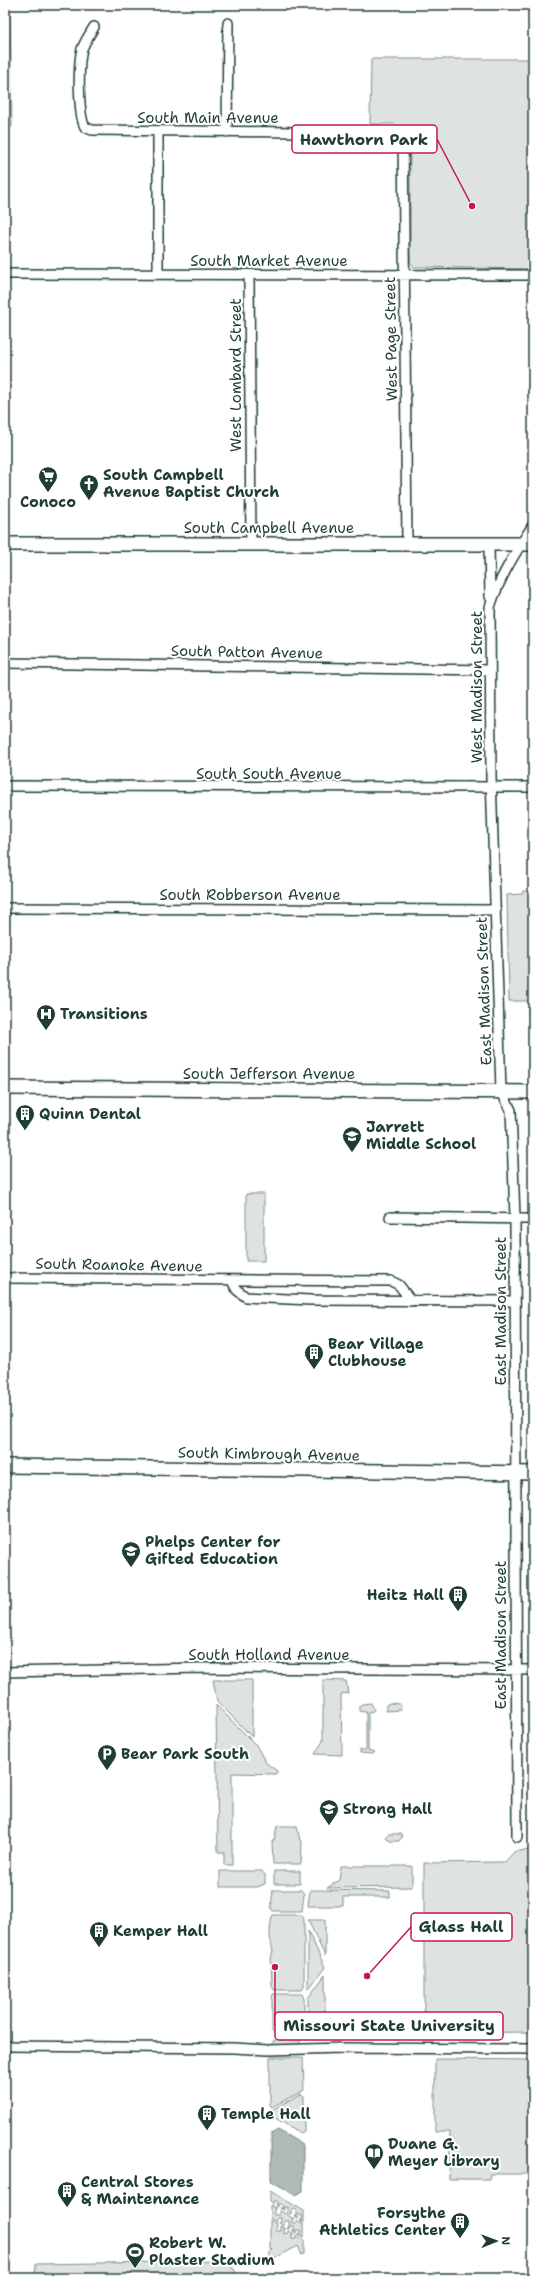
<svg xmlns="http://www.w3.org/2000/svg" width="538" height="2283" font-family="'Shantell Sans',sans-serif">
<rect width="100%" height="100%" fill="#fff"/>
<filter id="ink" filterUnits="userSpaceOnUse"><feTurbulence type="fractalNoise" baseFrequency=".025" numOctaves="2"/><feDisplacementMap in="SourceGraphic" scale="8" xChannelSelector="R" yChannelSelector="G"/><feConvolveMatrix kernelMatrix="1 2 1 2 8 2 1 2 1" color-interpolation-filters="sRGB"/></filter>
<g filter="url(#ink)">
<path fill="#dee3e2" stroke="#7e908b" d="M 5,5 L 10,5 L 12,127 L 7,127 L 7,113 L 5,113 Z
M 371,59 L 533,59 L 533,269 L 414,267 L 410,262 L 410,150 L 408,138 L 394,124 L 370,124 Z
M 523,891 L 533,891 L 533,1001 L 509,1001 L 507,895 L 522,894 Z
M 246,1194 L 264,1194 L 264,1261 L 246,1261 Z
M 213,1680 L 252,1680 L 252,1737 L 217,1701 Z
M 323,1680 L 346,1681 L 348,1693 L 341,1694 L 342,1755 L 315,1754 L 323,1741 Z
M 371,1703 L 374,1709 L 373,1711 L 368,1712 L 368,1750 L 375,1752 L 373,1754 L 360,1753 L 360,1750 L 366,1750 L 366,1712 L 359,1711 L 359,1706 L 362,1704 Z
M 389,1703 L 400,1704 L 401,1710 L 386,1711 L 386,1705 Z
M 216,1705 L 256,1745 L 266,1763 L 277,1771 L 277,1774 L 232,1773 L 232,1865 L 224,1865 L 224,1852 L 218,1852 Z
M 277,1826 L 297,1826 L 300,1841 L 302,1841 L 301,1864 L 273,1864 L 272,1841 L 274,1841 Z
M 388,1834 L 401,1834 L 402,1837 L 399,1841 L 390,1841 L 386,1837 Z
M 533,1850 L 533,2032 L 424,2033 L 424,1863 L 505,1862 L 515,1851 Z
M 341,1866 L 412,1866 L 412,1887 L 327,1888 L 339,1880 Z
M 220,1871 L 262,1871 L 265,1875 L 265,1884 L 257,1887 L 220,1887 Z
M 274,1871 L 300,1871 L 300,1884 L 274,1884 Z
M 273,1890 L 301,1890 L 304,1894 L 302,1911 L 273,1911 L 271,1908 Z
M 310,1890 L 390,1891 L 390,1897 L 343,1897 L 343,1906 L 308,1906 Z
M 273,1915 L 302,1915 L 304,1920 L 304,1986 L 302,1990 L 274,1990 L 272,1986 L 271,1959 L 273,1950 C 269,1942 269,1924 273,1915 Z
M 308,1920 L 325,1920 L 325,1956 Z
M 308,1931 L 325,1967 L 308,1990 Z
M 325,1975 L 325,2013 L 308,2012 L 308,1998 Z
M 273,1994 L 302,1994 L 304,1999 L 304,2031 L 300,2035 L 276,2036 L 272,2031 L 272,1998 Z
M 274,2040 L 300,2040 L 300,2045 L 303,2045 L 271,2046 Z
M 270,2057 L 303,2057 L 304,2090 L 272,2107 L 270,2105 Z
M 435,2059 L 533,2060 L 533,2182 L 531,2182 L 530,2174 L 490,2174 L 489,2179 L 449,2179 L 450,2131 L 435,2131 Z
M 300,2094 L 304,2096 L 304,2131 L 301,2133 L 270,2115 L 270,2111 Z
M 270,2191 L 304,2211 L 304,2222 L 300,2220 L 302,2220 L 302,2215 L 298,2215 L 298,2219 L 294,2216 L 296,2216 L 296,2209 L 291,2210 L 291,2214 L 286,2212 L 288,2211 L 288,2207 L 284,2207 L 284,2210 L 280,2208 L 283,2208 L 282,2204 L 278,2204 L 278,2207 L 275,2205 L 277,2205 L 277,2201 L 273,2201 L 273,2204 L 270,2202 Z
M 270,2205 L 276,2208 L 274,2208 L 274,2215 L 279,2215 L 279,2210 L 294,2219 L 292,2219 L 292,2223 L 296,2223 L 296,2220 L 304,2224 L 304,2237 L 298,2234 L 301,2234 L 301,2230 L 296,2230 L 296,2233 L 292,2230 L 295,2230 L 294,2226 L 290,2226 L 290,2229 L 287,2228 L 289,2227 L 289,2221 L 284,2221 L 284,2226 L 279,2223 L 281,2222 L 281,2218 L 277,2218 L 277,2222 L 270,2218 Z
M 270,2220 L 277,2224 L 276,2231 L 281,2231 L 281,2226 L 286,2229 L 284,2229 L 284,2234 L 288,2233 L 288,2230 L 294,2234 L 292,2234 L 292,2238 L 296,2238 L 296,2235 L 304,2240 L 304,2254 L 302,2255 L 298,2246 L 270,2261 L 270,2251 L 272,2250 L 270,2249 Z
M 229,2261 L 239,2278 L 35,2278 L 36,2264 Z"/>
<path fill="#afbab7" stroke="#758883" d="M 278,2130 L 303,2145 L 303,2191 L 296,2195 L 271,2181 L 271,2134 Z"/>
<g fill="none" stroke-linecap="round" stroke-linejoin="round">
<g stroke="#1f3d34" stroke-width="12">
<path id="minor" d="M 94,27 C 90,34 85,41 82,49 C 78,64 78,115 85,127 L 92,130 L 403,133 L 407,544
M 158,132 L 158,274
M 227,132 L 228,23
M 5,274 L 533,275
M 249,276 L 251,545
M 489,545 L 490,597
M 5,663 L 490,670
M 5,786 L 533,787
M 5,908 L 496,910
M 390,1217 L 533,1219
M 5,1278 L 391,1281 L 399,1285 L 411,1301
M 232,1281 L 237,1290 L 246,1297 L 311,1300 L 515,1301
M 5,1672 L 201,1668 L 533,1670
M 517,1837 L 515,1218 L 511,1110 L 501,1091 L 491,776 L 490,607 C 500,576 516,552 533,525
M 5,2046 L 234,2048 L 268,2050 L 343,2048 L 533,2049"/>
</g>
<g stroke="#1f3d34" stroke-width="16">
<path id="secondary" d="M 5,544 L 533,544
M 5,1088 L 533,1092
M 5,1466 L 533,1473"/>
</g>
<use href="#minor" stroke="#fff" stroke-width="9"/>
<use href="#secondary" stroke="#fff" stroke-width="13"/>
</g>
</g>
<defs>
<g id="supermarket-pin" transform="scale(1)"><path d="M0 17L-7.5 6A9.5 9.5 0 1 1 7.5 6Z" fill="#1f3d34" stroke="#fff"/><path d="M-6-5.5h2.5l.6 2H6L4.5 2H-2.5L-4.4-4H-6ZM-1.5 3.2a1.3 1.3 0 1 0 .1 0ZM3 3.2a1.3 1.3 0 1 0 .1 0Z" fill="#fff"/></g>
<g id="church-pin" transform="scale(1)"><path d="M0 17L-7.5 6A9.5 9.5 0 1 1 7.5 6Z" fill="#1f3d34" stroke="#fff"/><path d="M-1.2-6h2.4v3.5h3.3v2.4h-3.3V6h-2.4V-.1h-3.3v-2.4h3.3Z" fill="#fff"/></g>
<g id="hospital-pin" transform="scale(1)"><path d="M0 17L-7.5 6A9.5 9.5 0 1 1 7.5 6Z" fill="#1f3d34" stroke="#fff"/><path d="M-5-5h3v3.5h4V-5h3V5h-3V1.5h-4V5h-3Z" fill="#fff"/></g>
<g id="building-pin" transform="scale(1)"><path d="M0 17L-7.5 6A9.5 9.5 0 1 1 7.5 6Z" fill="#1f3d34" stroke="#fff"/><path d="M-4-6H4V6H1V3H-1V6H-4ZM-2.5-4.3h1.7v1.8h-1.7ZM.8-4.3h1.7v1.8H.8ZM-2.5-1h1.7V.8h-1.7ZM.8-1h1.7V.8H.8Z" fill="#fff"/></g>
<g id="school-pin" transform="scale(1)"><path d="M0 17L-7.5 6A9.5 9.5 0 1 1 7.5 6Z" fill="#1f3d34" stroke="#fff"/><path d="M0-5L7-2L0 1L-7-2ZM-4 1L0 2.5L4 1V4Q0 6-4 4Z" fill="#fff"/></g>
<g id="parking-pin" transform="scale(1)"><path d="M0 17L-7.5 6A9.5 9.5 0 1 1 7.5 6Z" fill="#1f3d34" stroke="#fff"/><path d="M-3.5-5.5H1a3.5 3.5 0 0 1 0 7H-1V5.5H-3.5ZM-1-3.4V-.6H.8a1.4 1.4 0 0 0 0-2.8Z" fill="#fff"/></g>
<g id="library-pin" transform="scale(1)"><path d="M0 17L-7.5 6A9.5 9.5 0 1 1 7.5 6Z" fill="#1f3d34" stroke="#fff"/><path d="M-6-4Q-3-5.5-.7-3.5V5Q-3 3-6 4ZM6-4Q3-5.5 .7-3.5V5Q3 3 6 4Z" fill="#fff"/></g>
<g id="stadium-pin" transform="scale(1)"><path d="M0 17L-7.5 6A9.5 9.5 0 1 1 7.5 6Z" fill="#1f3d34" stroke="#fff"/><path d="M0-5a6.5 5 0 1 0 0 10a6.5 5 0 1 0 0-10ZM-3.5-1.8h7v3.6h-7Z" fill="#fff"/></g>
</defs>
<g fill-rule="evenodd">
<use href="#supermarket-pin" x="48" y="476"/>
<use href="#church-pin" x="89" y="484"/>
<use href="#hospital-pin" x="46" y="1014"/>
<use href="#building-pin" x="25" y="1114"/>
<use href="#school-pin" x="352" y="1136"/>
<use href="#building-pin" x="314" y="1353"/>
<use href="#school-pin" x="131" y="1551"/>
<use href="#building-pin" x="458" y="1595"/>
<use href="#parking-pin" x="107" y="1754"/>
<use href="#school-pin" x="329" y="1809"/>
<use href="#building-pin" x="99" y="1931"/>
<use href="#building-pin" x="207" y="2114"/>
<use href="#library-pin" x="374" y="2153"/>
<use href="#building-pin" x="67" y="2191"/>
<use href="#building-pin" x="460" y="2222"/>
<use href="#stadium-pin" x="135" y="2252"/>
</g>
<g text-anchor="middle" dominant-baseline="central" stroke-width="4" stroke-linejoin="round" paint-order="stroke">
<g font-size="15" fill="#1f3d34" stroke="#fff">
<text x="208" y="118">South Main Avenue</text>
<text x="269" y="261">South Market Avenue</text>
<text transform="translate(391 339) rotate(-91)">West Page Street</text>
<text transform="translate(236 375) rotate(-90)">West Lombard Street</text>
<text x="269" y="528">South Campbell Avenue</text>
<text transform="translate(247 652) rotate(1)">South Patton Avenue</text>
<text transform="translate(477 687) rotate(-90)">West Madison Street</text>
<text x="269" y="774">South South Avenue</text>
<text x="250" y="895">South Robberson Avenue</text>
<text transform="translate(484 991) rotate(-92)">East Madison Street</text>
<text x="269" y="1074">South Jefferson Avenue</text>
<text transform="translate(119 1265) rotate(1)">South Roanoke Avenue</text>
<text transform="translate(501 1311) rotate(-90)">East Madison Street</text>
<text transform="translate(269 1454) rotate(1)">South Kimbrough Avenue</text>
<text transform="translate(501 1635) rotate(-90)">East Madison Street</text>
<text x="269" y="1655">South Holland Avenue</text>
</g>
<g font-size="15" font-weight="bold" fill="#1f3d34" stroke="#fff" text-anchor="start">
<text x="103" y="475">South Campbell<tspan x="103" dy="17">Avenue Baptist Church</tspan></text>
<text x="48" y="502" text-anchor="middle">Conoco</text>
<text x="60" y="1014">Transitions</text>
<text x="39" y="1114">Quinn Dental</text>
<text x="366" y="1127">Jarrett<tspan x="366" dy="17">Middle School</tspan></text>
<text x="328" y="1344">Bear Village<tspan x="328" dy="17">Clubhouse</tspan></text>
<text x="145" y="1542">Phelps Center for<tspan x="145" dy="17">Gifted Education</tspan></text>
<text x="444" y="1595" text-anchor="end">Heitz Hall</text>
<text x="121" y="1754">Bear Park South</text>
<text x="343" y="1809">Strong Hall</text>
<text x="113" y="1931">Kemper Hall</text>
<text x="221" y="2114">Temple Hall</text>
<text x="388" y="2144">Duane G.<tspan x="388" dy="17">Meyer Library</tspan></text>
<text x="81" y="2182">Central Stores<tspan x="81" dy="17">&amp; Maintenance</tspan></text>
<text x="446" y="2213" text-anchor="end">Forsythe<tspan x="446" dy="17">Athletics Center</tspan></text>
<text x="149" y="2243">Robert W.<tspan x="149" dy="17">Plaster Stadium</tspan></text>
</g>
</g>
<path fill="none" stroke="#c2185b" stroke-width="1.5" d="M472 206L437 139M367 1976L411 1927M275 1967L275 2026"/>
<g fill="#c2185b" stroke="#fff" stroke-width="1.5">
<circle cx="472" cy="206" r="4"/>
<circle cx="367" cy="1976" r="4"/>
<circle cx="275" cy="1967" r="4"/>
</g>
<g fill="#fff" stroke="#c2185b" stroke-width="1.5">
<rect x="292" y="125" width="145" height="28" rx="4"/>
<rect x="411" y="1913" width="101" height="28" rx="4"/>
<rect x="275" y="2012" width="228" height="28" rx="4"/>
</g>
<g font-size="16" text-anchor="middle" font-weight="bold" fill="#1f3d34">
<text x="364" y="145">Hawthorn Park</text>
<text x="461" y="1932">Glass Hall</text>
<text x="389" y="2031">Missouri State University</text>
</g>
<rect width="538" height="2283" fill="none" stroke="#fff" stroke-width="20"/>
<rect x="10" y="10" width="518" height="2263" fill="none" stroke="#1f3d34" stroke-width="1.5" filter="url(#ink)"/>
<g transform="translate(496 2241) rotate(89)" stroke="#ffffff" stroke-width="3" paint-order="stroke">
<path d="M0-3L7 15L0 10L-7 15Z" fill="#1f3d34"/>
<text y="-6" font-size="11" font-weight="bold" text-anchor="middle" fill="#1f3d34">N</text>
</g>
</svg>
